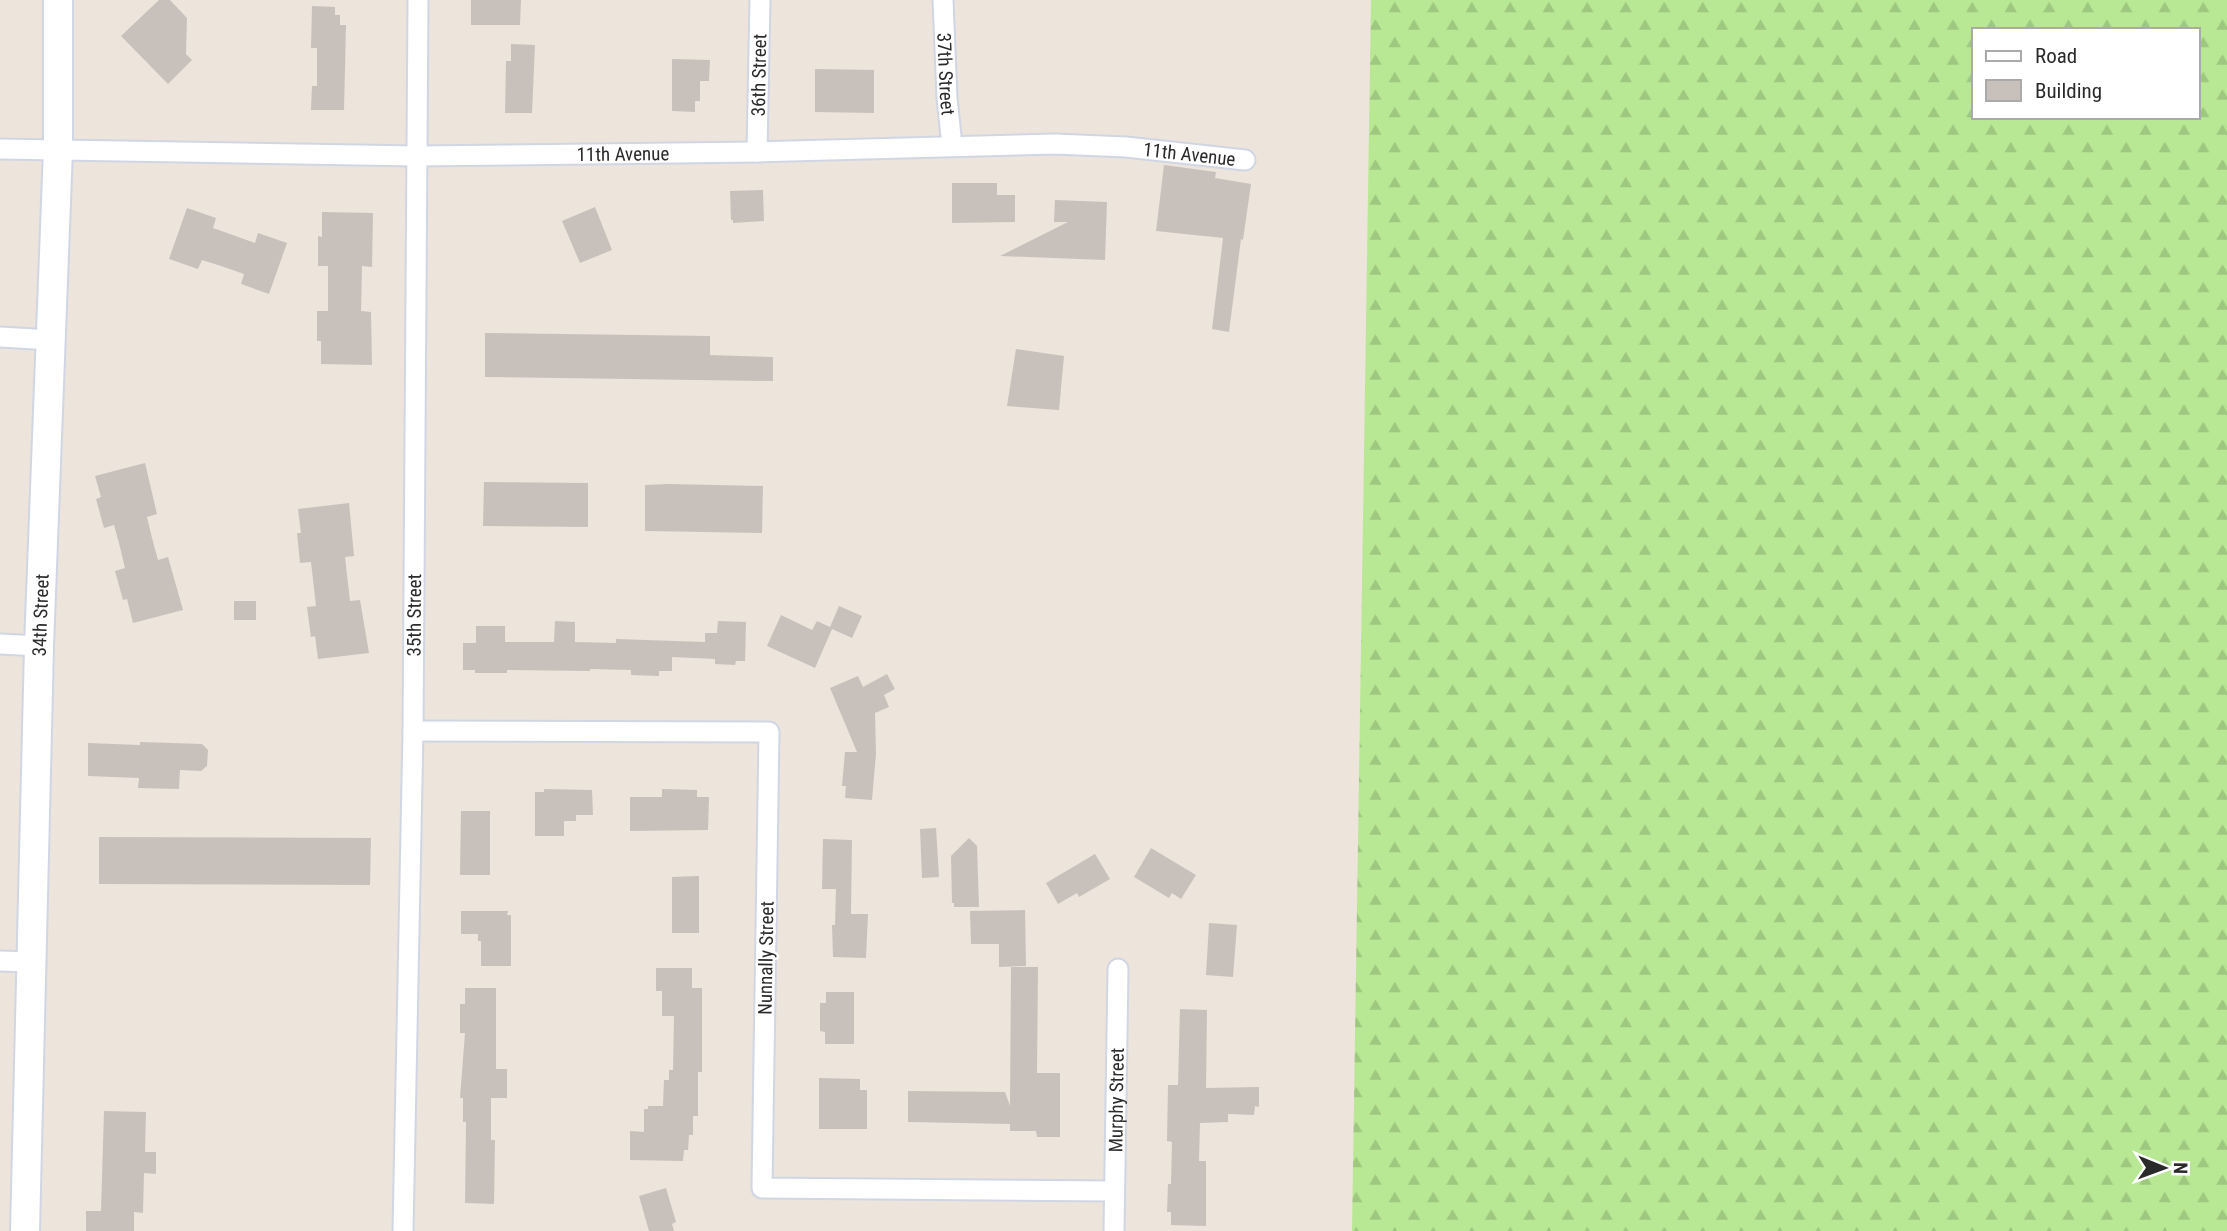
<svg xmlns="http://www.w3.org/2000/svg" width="2227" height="1231" font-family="'Roboto Condensed',sans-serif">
<defs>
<pattern id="forest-firs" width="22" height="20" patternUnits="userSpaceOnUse" patternTransform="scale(1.75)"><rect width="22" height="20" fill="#b8e893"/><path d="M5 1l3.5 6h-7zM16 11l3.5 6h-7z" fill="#9ec77f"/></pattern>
</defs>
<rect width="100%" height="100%" fill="#ede4db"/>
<path fill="url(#forest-firs)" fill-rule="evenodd" d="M 1371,0 L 2227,0 L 2227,1231 L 1352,1231 ZM 1973,30 L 2197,30 L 2197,117 L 1973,117 Z"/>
<path fill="#c8c1bb" d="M 159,0 L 170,0 L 187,18 L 186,54 L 192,60 L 168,84 L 121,36 Z
M 471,0 L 521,0 L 520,25 L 471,25 Z
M 312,6 L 335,7 L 335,15 L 340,15 L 340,25 L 346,25 L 344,110 L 311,110 L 312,86 L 317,86 L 317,48 L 311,48 Z
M 511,44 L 535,45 L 532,113 L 505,113 L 506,61 L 511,61 Z
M 672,59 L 710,60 L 709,81 L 700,81 L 700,101 L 695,101 L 695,112 L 672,111 Z
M 815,69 L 874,70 L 874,113 L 815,112 Z
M 1164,165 L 1216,172 L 1215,178 L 1251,184 L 1243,240 L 1241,239 L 1229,332 L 1212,329 L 1223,238 L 1156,231 Z
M 952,183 L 997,183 L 997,195 L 1015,195 L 1015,222 L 952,223 Z
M 763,190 L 764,221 L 733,223 L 733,220 L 731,220 L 730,191 Z
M 1055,200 L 1107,202 L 1105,260 L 1000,256 L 1068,222 L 1054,222 Z
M 595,207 L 612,250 L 580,263 L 562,221 Z
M 187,208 L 216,218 L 213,228 L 255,243 L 258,233 L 287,243 L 269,294 L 241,284 L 244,274 L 221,266 L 202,260 L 198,269 L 169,259 Z
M 322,212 L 373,213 L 372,267 L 362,266 L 361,311 L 371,312 L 372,365 L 321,364 L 321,341 L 317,341 L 317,311 L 328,311 L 328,266 L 318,266 L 318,236 L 322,237 Z
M 485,333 L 710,336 L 710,355 L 773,357 L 773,381 L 485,377 Z
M 1016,349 L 1064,356 L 1059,410 L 1007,406 Z
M 145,463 L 157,514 L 147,517 L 152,538 L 158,560 L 168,557 L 183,610 L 133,623 L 127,599 L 123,600 L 115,571 L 125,568 L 120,547 L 114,525 L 104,528 L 96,499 L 101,497 L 95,476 Z
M 484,482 L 588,483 L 588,527 L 483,526 Z
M 668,484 L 763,486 L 762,533 L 645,531 L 645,485 Z
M 349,503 L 354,556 L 345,557 L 350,601 L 360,600 L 369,653 L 318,659 L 315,636 L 311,637 L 307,607 L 316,606 L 311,562 L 300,563 L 297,533 L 301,533 L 298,509 Z
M 234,601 L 256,601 L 256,620 L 234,620 Z
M 839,606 L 862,616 L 852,638 L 832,629 L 815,668 L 767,646 L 781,615 L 812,630 L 817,621 L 830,627 Z
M 555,621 L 575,622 L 575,642 L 616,643 L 616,639 L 705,642 L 705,633 L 717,633 L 718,621 L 746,622 L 745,661 L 736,661 L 735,665 L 715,664 L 715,659 L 672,657 L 672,671 L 659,671 L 659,676 L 631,675 L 631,670 L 590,669 L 590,671 L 507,670 L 507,673 L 475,673 L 475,670 L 463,670 L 463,643 L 476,643 L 476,626 L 505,626 L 505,642 L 554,642 Z
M 887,674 L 895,689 L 884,695 L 889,707 L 875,713 L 876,754 L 872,800 L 845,798 L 846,786 L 842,786 L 845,752 L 857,752 L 830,688 L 858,676 L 863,687 Z
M 140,742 L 202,744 L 208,750 L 207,766 L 201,771 L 180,770 L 179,789 L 138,788 L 139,778 L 88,776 L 88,743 L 140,745 Z
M 544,789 L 592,790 L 593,815 L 576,815 L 576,821 L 564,821 L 564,836 L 535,836 L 535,792 L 544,792 Z
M 662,789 L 697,790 L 697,797 L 709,797 L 708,830 L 630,831 L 630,797 L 662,797 Z
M 461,811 L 490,811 L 490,875 L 460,875 Z
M 936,828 L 939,877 L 922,878 L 920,829 Z
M 99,837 L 371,838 L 370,885 L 99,884 Z
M 969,838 L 977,846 L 979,907 L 954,907 L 954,903 L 952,903 L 951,856 Z
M 823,839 L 852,840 L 851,914 L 868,914 L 866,958 L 833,957 L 832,925 L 835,925 L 836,889 L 822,889 Z
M 1151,848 L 1196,875 L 1181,899 L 1172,893 L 1169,898 L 1134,877 Z
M 1095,854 L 1110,879 L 1079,897 L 1077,893 L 1058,904 L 1046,883 Z
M 699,876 L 699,933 L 672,933 L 672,877 Z
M 1025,910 L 1026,966 L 999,967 L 999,944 L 971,944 L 970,911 Z
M 461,911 L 508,911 L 507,915 L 511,915 L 511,966 L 481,966 L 481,941 L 478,941 L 478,934 L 461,934 Z
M 1209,923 L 1237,925 L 1233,977 L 1206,975 Z
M 1011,967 L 1038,967 L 1037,1073 L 1060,1073 L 1060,1137 L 1037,1137 L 1036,1131 L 1010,1131 L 1010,1124 L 908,1122 L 908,1091 L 1005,1092 L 1010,1106 Z
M 656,968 L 692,968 L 692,988 L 702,988 L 702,1072 L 698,1072 L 698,1116 L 693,1116 L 693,1135 L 689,1135 L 688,1150 L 684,1150 L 683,1161 L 630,1160 L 630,1131 L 644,1132 L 644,1109 L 648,1109 L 648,1106 L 663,1106 L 664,1080 L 669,1080 L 669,1070 L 673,1070 L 674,1016 L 662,1016 L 662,991 L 656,991 Z
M 465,988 L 496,988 L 496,1069 L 507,1069 L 507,1098 L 491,1098 L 491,1140 L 495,1140 L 494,1204 L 465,1203 L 466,1122 L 463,1122 L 463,1098 L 460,1098 L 465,1033 L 460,1033 L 460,1004 L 465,1004 Z
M 826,992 L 854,992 L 854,1044 L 825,1044 L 825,1032 L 820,1031 L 820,1003 L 826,1003 Z
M 1180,1009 L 1207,1010 L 1206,1088 L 1259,1087 L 1259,1107 L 1255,1106 L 1254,1115 L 1228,1114 L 1228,1122 L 1200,1123 L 1199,1161 L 1206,1161 L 1206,1226 L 1171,1225 L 1171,1212 L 1167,1212 L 1168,1184 L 1171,1184 L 1172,1142 L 1167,1141 L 1168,1085 L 1178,1085 Z
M 819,1078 L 860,1079 L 860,1090 L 867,1090 L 867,1129 L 819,1129 Z
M 104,1111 L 146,1112 L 145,1152 L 156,1152 L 156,1174 L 144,1173 L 143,1213 L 134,1212 L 134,1231 L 86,1231 L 86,1211 L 101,1211 Z
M 666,1188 L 676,1222 L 672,1224 L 674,1231 L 649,1231 L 639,1196 Z"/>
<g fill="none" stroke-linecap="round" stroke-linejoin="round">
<g stroke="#d0d6e4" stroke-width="23">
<g id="street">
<path id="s1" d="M 943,0 L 947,98 L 952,146"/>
<path id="s2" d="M 0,149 L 417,156 L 757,152 L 1055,144 L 1126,147 L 1245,160"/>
<path id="s3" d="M 757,152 L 760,0"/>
<path d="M 0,337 L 51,340"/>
<path d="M 0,644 L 39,646"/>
<path d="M 413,731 L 769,732 L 762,1188 L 1114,1191"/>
<path d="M 0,961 L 31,962"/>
<path id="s4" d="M 403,1231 L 413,731 L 418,0"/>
<path id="s5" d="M 1114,1231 L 1118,969"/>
</g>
</g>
<g stroke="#d0d6e4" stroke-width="32">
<g id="secondary">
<path id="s6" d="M 25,1231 L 39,646 L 58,150 L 58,0"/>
</g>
</g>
<use href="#street" stroke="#fff" stroke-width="19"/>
<use href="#secondary" stroke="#fff" stroke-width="28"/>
</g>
<g text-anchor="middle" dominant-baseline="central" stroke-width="5" stroke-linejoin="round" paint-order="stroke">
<g font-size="19" fill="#2a2a2a" stroke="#fff">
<text stroke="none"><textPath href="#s1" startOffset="74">37th Street</textPath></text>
<text stroke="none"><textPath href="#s3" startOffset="77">36th Street</textPath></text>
<text stroke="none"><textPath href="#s2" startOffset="623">11th Avenue</textPath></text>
<text stroke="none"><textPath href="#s2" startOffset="1190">11th Avenue</textPath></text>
<text stroke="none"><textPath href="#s6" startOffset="616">34th Street</textPath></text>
<text stroke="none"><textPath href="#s4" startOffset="616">35th Street</textPath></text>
<text transform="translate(766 958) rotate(-89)">Nunnally Street</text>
<text stroke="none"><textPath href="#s5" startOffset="131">Murphy Street</textPath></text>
</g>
</g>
<rect x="1972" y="28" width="228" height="91" fill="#ffffff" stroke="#aaaaaa" stroke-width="2"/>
<rect x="1986" y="51" width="35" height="10" fill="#ffffff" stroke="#aaaaaa" stroke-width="2"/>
<text x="2035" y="63" font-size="21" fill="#2a2a2a">Road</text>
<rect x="1986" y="80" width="35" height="21" fill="#c8c1bb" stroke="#aaaaaa" stroke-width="2"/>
<text x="2035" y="98" font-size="21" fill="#2a2a2a">Building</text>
<g transform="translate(2164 1168) rotate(91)" stroke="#ffffff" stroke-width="5" paint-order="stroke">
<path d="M0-5L12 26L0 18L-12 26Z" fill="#2a2a2a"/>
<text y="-10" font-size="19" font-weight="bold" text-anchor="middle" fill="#2a2a2a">N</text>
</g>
</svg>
